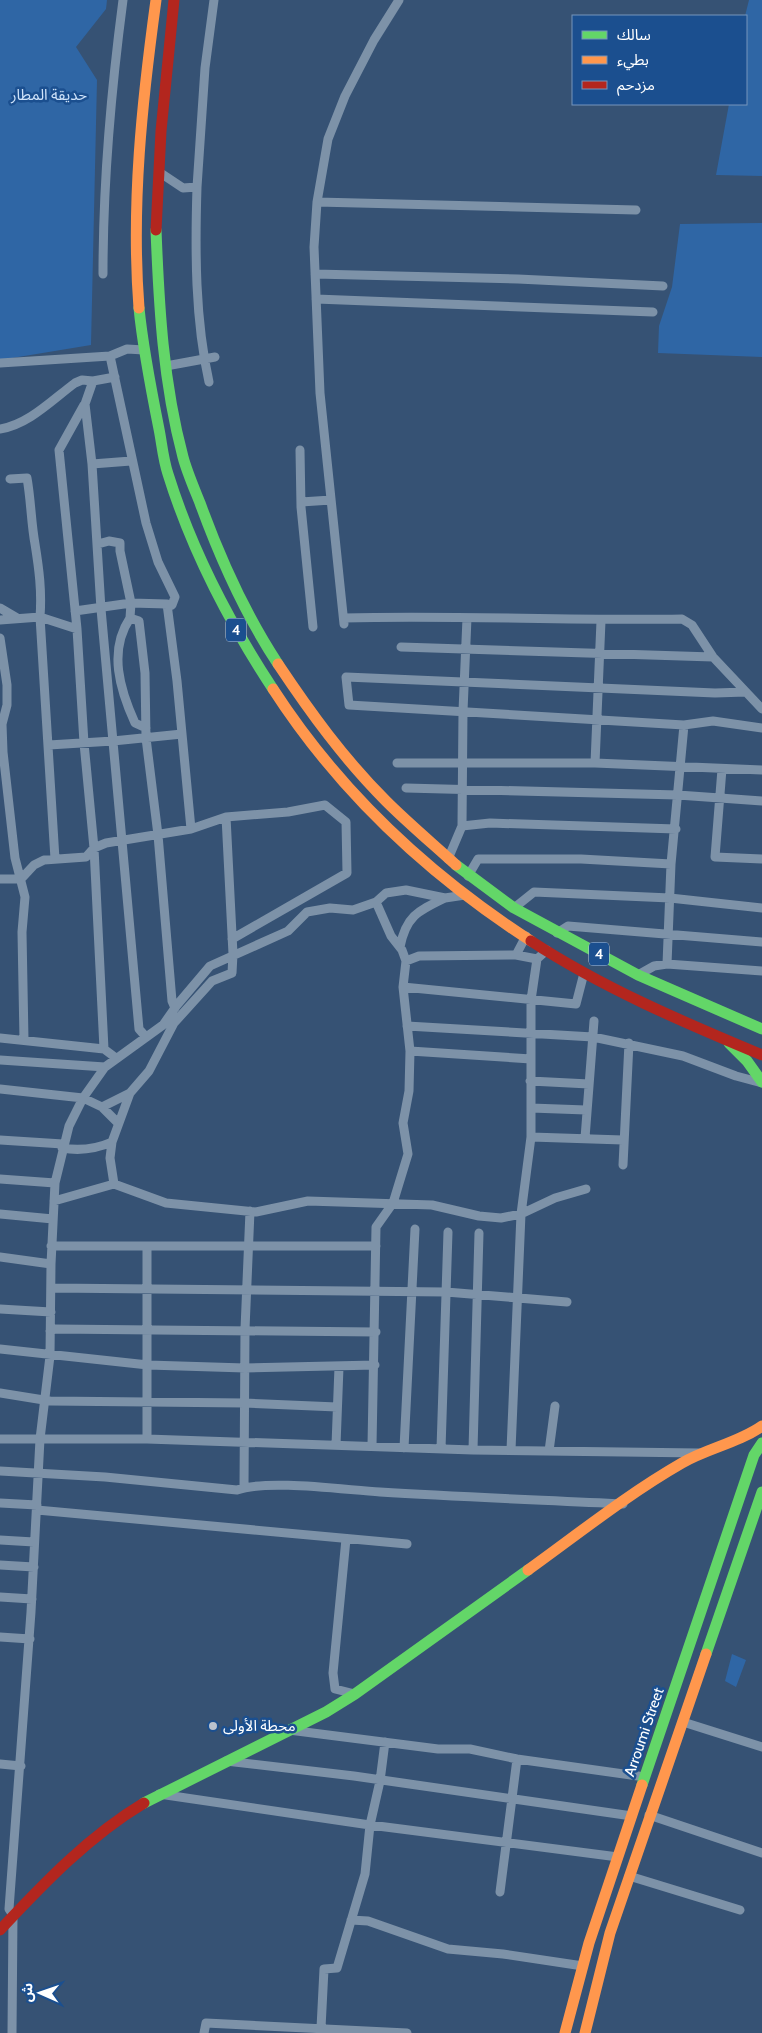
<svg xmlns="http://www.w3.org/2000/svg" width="762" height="2033" font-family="Cabin,'Noto Sans Arabic',sans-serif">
<rect width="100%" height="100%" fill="#365274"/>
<path fill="#2f66a5" d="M 0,0 L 107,0 L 106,9 L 76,47 L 97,80 L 91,345 L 0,360 Z
M 749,0 L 762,0 L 762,176 L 716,175 L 729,104 L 746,104 L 745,16 Z
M 762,223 L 762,357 L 658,353 L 659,326 L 672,287 L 680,224 Z
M 732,1654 L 746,1660 L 736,1687 L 725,1681 Z"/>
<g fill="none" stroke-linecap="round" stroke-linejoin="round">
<path stroke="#7d92a8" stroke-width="9" d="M 159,172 L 183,188 L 197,187 C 195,251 195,319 209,382
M 197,187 L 205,68 L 214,0
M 317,202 L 636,210
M 103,274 C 103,182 111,91 123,0
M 315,274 L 518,279 L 663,286
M 316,299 L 653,312
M 144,350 L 127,349 L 110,356 L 146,523 L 158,562 L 175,597 L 172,605 L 167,607
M 0,363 L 110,356
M 166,366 L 215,357
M 115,377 L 93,381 L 85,404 L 92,464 L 101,609 L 139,1029 L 146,1037
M 84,405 L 59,450 L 77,629 L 84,743 L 94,848 L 104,1049
M 0,429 C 28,425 52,400 75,383 L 82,380 L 93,381
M 300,450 L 301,507 L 313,627
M 92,464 L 131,461
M 10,479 L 27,478 C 31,500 31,522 35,544 C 39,569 42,591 40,617 L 55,859
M 301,502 L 331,500
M 98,544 L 109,541 L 120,543 L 120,551 L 131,603 L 130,618 L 139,621 L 145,673 L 146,738 L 158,835 L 172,1001 L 175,1008
M 0,608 L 17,618
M 75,611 L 131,603 L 167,604 L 177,681 L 191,829
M 130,618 C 108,651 120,690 135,723 L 146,728
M 344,618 C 456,615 569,621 682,619 L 692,625 L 713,657 L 762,709
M 0,620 L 40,617 L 77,629
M 344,624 L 320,393 L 314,247 L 317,202 L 328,139 L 345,96 L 374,40 L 399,0
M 0,638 L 7,685 L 7,705 L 2,724 L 3,752 L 15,858 L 25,897 L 22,932 L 24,1040
M 401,647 L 713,657
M 746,692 L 715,693 L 346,677 L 349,705 L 684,725 L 713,721 L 762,728
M 49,745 L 113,741 L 182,734
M 397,763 L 595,763 L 762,770
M 595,763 L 601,621
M 722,769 L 715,857 L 762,859
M 406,788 L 678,795 L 762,801
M 462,826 L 490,823 L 676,829
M 448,859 L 462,826 L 463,711 L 467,618
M 468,876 L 478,859 L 581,859 L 671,864
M 0,879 L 21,879 L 34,865 L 44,860 L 86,857 L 94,848 L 106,843 L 191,829 L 226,817 L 288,812 L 325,805 L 346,822 L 347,873 L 232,939
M 514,908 L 534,892 L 670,898 L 762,908
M 557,933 L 568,926 L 762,942
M 400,947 C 406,916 418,911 445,898
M 516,955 L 537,959
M 406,961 L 419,956 L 516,955 L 526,936
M 667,964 L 671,864 L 684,725
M 638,975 L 654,966 L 667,964 L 762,971
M 403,987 L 576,1004 L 584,973
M 407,1026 L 593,1037 L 683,1056 L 736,1076 L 762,1083
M 0,1038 L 104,1049 L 116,1058
M 410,1051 L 531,1059
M 0,1060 L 105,1067
M 530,1081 L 589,1084
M 0,1089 L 83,1098 L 102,1107 L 118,1123
M 102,1107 L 130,1093
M 531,1108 L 586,1110
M 531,1137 L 623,1140
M 585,1138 L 594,1021
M 0,1140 L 63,1144
M 62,1148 C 79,1151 96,1149 112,1142
M 623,1165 L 629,1043
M 0,1179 L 55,1183
M 114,1184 L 110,1158 L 112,1142 L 130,1093 L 149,1071 L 174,1023 L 212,981 L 232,973 L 233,954 L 226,817
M 54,1201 L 114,1184 L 166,1203 L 256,1212 L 308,1201 L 432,1205 L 479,1216 L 501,1218 L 521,1214 L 555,1198 L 586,1189
M 0,1214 L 53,1219
M 51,1246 L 376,1246
M 147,1247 L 147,1439
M 0,1257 L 51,1264
M 51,1288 L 446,1292 L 567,1302
M 0,1309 L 51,1312
M 50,1331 L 55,1329 L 376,1332
M 0,1349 L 148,1365 L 245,1368 L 375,1365
M 0,1393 L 50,1401 L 245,1403 L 337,1407
M 0,1439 L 147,1439 L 473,1450 L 699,1453
M 336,1445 L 339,1367
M 372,1446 L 376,1227 L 393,1203 L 408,1154 L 403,1123 L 409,1091 L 410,1051 L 403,987 L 406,961 L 402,950 L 391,936 L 376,902
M 404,1448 L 415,1229
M 441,1449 L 448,1232
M 473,1450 L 479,1233
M 511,1450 L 521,1214 L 531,1137 L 531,1000 L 537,959 L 547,950
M 549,1451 L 555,1406
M 0,1471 L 105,1477 L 237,1490 C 267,1479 345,1490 380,1492 C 461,1497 542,1500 623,1504
M 244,1487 L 245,1329 L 250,1211
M 0,1503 L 37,1505
M 37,1510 L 407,1544
M 346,1539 L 333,1673 L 335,1689 L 355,1694
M 0,1540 L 34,1542
M 0,1565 L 34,1567
M 0,1597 L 32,1599
M 0,1637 L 30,1639
M 683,1722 L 762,1747
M 289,1730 L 438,1749 L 470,1749 L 517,1759 L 645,1777
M 226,1761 L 354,1776 L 632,1816
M 0,1764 L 21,1766
M 159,1794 L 370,1825 L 618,1857
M 649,1815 L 762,1853
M 629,1876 L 740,1910
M 500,1892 L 517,1759
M 351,1920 L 368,1921 L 448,1949 L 503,1954 L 583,1966
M 321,2028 L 324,1969 L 337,1968 L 365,1874 L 370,1825 L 380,1781 L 385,1742
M 12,2033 L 13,1915 L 9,1909 L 31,1612 L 40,1439 L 50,1356 L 51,1264 L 55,1183 L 69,1126 L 83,1098 L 105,1067 L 163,1025 L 177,1005 L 210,966 L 288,931 L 307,912 L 330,908 L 353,910 L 376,902 L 386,893 L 406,890 L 445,898 L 465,895
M 204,2033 L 206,2023 L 407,2033"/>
<path stroke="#63d668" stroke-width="11" d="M 156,230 C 159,307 163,382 183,457 C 187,472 194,488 200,503 C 220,558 245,614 278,664
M 139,308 C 143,349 151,389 159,429 C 162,444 163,459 168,474 C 192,551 229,622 273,689
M 456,865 L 514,908 L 638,975 L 762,1029
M 729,1043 L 747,1061 L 762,1082
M 706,1654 L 762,1492
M 642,1785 L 754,1455 L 762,1443
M 144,1803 L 326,1712 L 355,1694 L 528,1570"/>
<path stroke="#ff974d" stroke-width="11" d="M 139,308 C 131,205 142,102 156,0
M 278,664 C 310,712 344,759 386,801 C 408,823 433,844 456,865
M 273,689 C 339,791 429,875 531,941
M 528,1570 C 578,1534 628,1494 682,1463 C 708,1448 738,1443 762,1426
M 565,2033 L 589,1943 L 642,1785
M 585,2033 L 610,1933 L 706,1654"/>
<path stroke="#b3261e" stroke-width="11" d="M 156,230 L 161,131 L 174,0
M 531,941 C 603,988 683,1022 762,1055
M 0,1930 C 44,1883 89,1836 144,1803"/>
</g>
<circle fill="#b9c2ce" stroke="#1b4f8f" stroke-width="2" cx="213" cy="1726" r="5"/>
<g text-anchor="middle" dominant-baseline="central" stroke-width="5" stroke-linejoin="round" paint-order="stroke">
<g fill="#1b4f8f" stroke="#bbcadd" stroke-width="1">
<rect x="226" y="618.5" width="20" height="23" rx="4"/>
<rect x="589" y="942.5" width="20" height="23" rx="4"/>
</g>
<g font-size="14" font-weight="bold" fill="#fff">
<text x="236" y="630">4</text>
<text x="599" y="954">4</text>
</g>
<g font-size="15" fill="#cfe3fa" stroke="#1b4f8f">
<text x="49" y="95">حديقة المطار</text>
</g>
<g font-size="15" fill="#fff" stroke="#1b4f8f" text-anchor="start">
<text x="223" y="1726">محطة الأولى</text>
</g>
<g font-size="15" fill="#fff" stroke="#1b4f8f">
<text transform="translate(644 1732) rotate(-71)">Arroumi Street</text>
</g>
</g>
<rect x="572" y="15" width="175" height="90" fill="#1b4f8f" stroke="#7695bc"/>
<rect x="582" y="31" width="25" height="8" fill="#63d668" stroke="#7695bc"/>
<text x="617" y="40" font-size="15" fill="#ffffff">سالك</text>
<rect x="582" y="56" width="25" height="8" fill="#ff974d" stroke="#7695bc"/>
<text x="617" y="65" font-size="15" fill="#ffffff">بطيء</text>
<rect x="582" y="81" width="25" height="8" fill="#b3261e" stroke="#7695bc"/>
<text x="617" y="90" font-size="15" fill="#ffffff">مزدحم</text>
<g transform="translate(40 1993) rotate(272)" stroke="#1b4f8f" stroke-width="4" paint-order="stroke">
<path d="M0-4L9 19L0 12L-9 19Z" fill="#ffffff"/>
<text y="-8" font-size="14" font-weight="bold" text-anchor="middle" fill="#ffffff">ش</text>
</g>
</svg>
